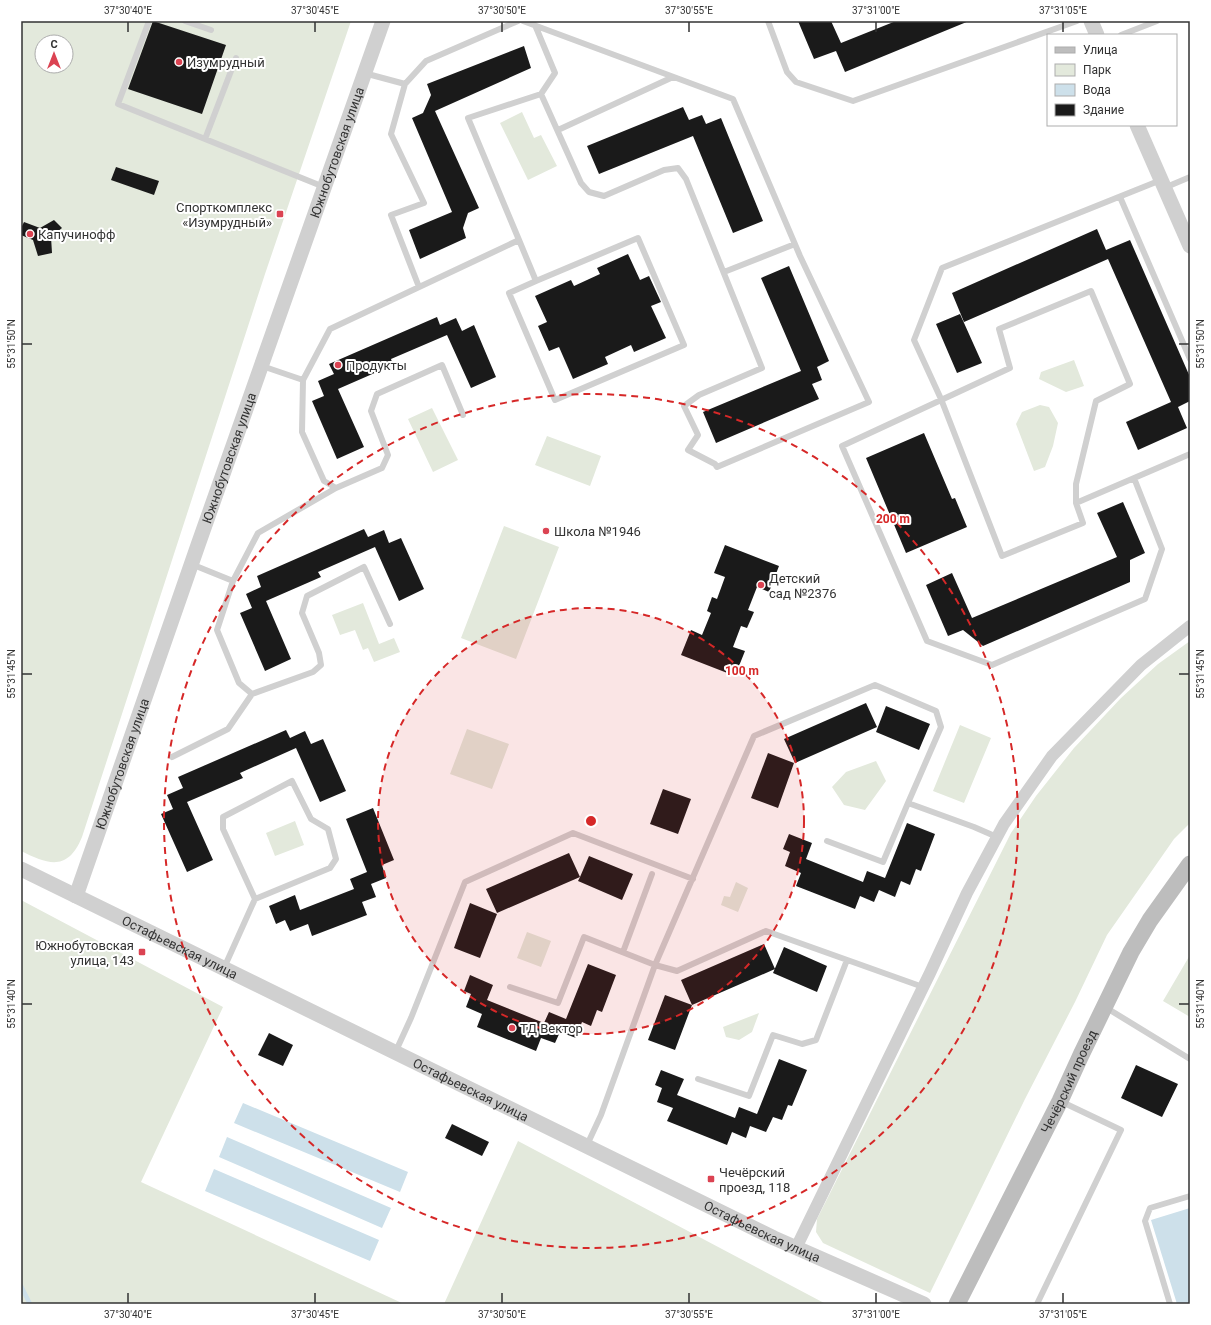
<svg xmlns="http://www.w3.org/2000/svg" width="1211" height="1325" font-family="Roboto,sans-serif">
<rect width="100%" height="100%" fill="#fff"/>
<path fill="#e3e9dc" fill-rule="evenodd" d="M 21,21 L 351,21 L 265,274 L 82,837 C 68,871 49,865 21,851 ZM 42,42 L 66,42 L 66,66 L 42,66 Z
M 522,112 L 534,138 L 541,135 L 557,166 L 528,180 L 500,123 Z
M 1074,360 L 1084,386 L 1066,392 L 1039,379 L 1041,372 Z
M 1040,405 L 1049,407 L 1058,423 L 1053,446 L 1045,467 L 1034,471 L 1016,424 L 1022,412 Z
M 432,408 L 458,460 L 433,472 L 408,419 Z
M 547,436 L 601,456 L 590,486 L 535,465 Z
M 504,526 L 559,547 L 516,659 L 461,638 Z
M 363,603 L 379,644 L 394,638 L 400,652 L 374,662 L 368,648 L 363,650 L 355,630 L 340,635 L 332,615 Z
M 1190,641 L 1190,823 L 1174,839 L 1107,935 L 1075,1002 L 1025,1099 L 930,1293 L 823,1243 L 816,1232 L 817,1219 L 1011,833 L 1036,796 L 1074,748 L 1121,698 L 1158,664 Z
M 960,725 L 991,738 L 964,803 L 933,791 Z
M 467,729 L 509,744 L 492,789 L 450,774 Z
M 876,761 L 886,781 L 865,810 L 844,805 L 832,787 L 846,772 Z
M 295,821 L 304,845 L 275,856 L 266,833 Z
M 736,882 L 748,888 L 738,912 L 721,905 L 724,896 L 730,897 Z
M 21,900 L 223,1007 L 141,1182 L 404,1304 L 21,1304 Z
M 527,932 L 551,941 L 541,967 L 517,958 Z
M 1190,955 L 1190,1017 L 1163,1001 Z
M 759,1013 L 752,1032 L 739,1040 L 726,1037 L 723,1027 Z
M 518,1141 L 826,1304 L 444,1304 Z"/>
<path fill="#cde0ea" d="M 243,1103 L 408,1172 L 400,1192 L 234,1123 Z
M 227,1137 L 391,1208 L 382,1228 L 219,1157 Z
M 214,1169 L 379,1240 L 370,1261 L 205,1191 Z
M 1190,1208 L 1190,1303 L 1177,1304 L 1151,1220 Z"/>
<g fill="none" stroke-linecap="round" stroke-linejoin="round">
<path stroke="#cde0ea" stroke-width="4.5" d="M 21,1286 L 30,1304"/>
</g>
<path fill="#1a1a1a" d="M 153,21 L 226,45 L 202,114 L 128,89 Z
M 798,21 L 831,21 L 841,43 L 896,21 L 969,21 L 845,72 L 836,51 L 814,59 Z
M 524,46 L 531,68 L 435,111 L 479,208 L 468,213 L 463,228 L 466,238 L 420,259 L 409,230 L 452,212 L 412,118 L 423,113 L 431,95 L 427,84 Z
M 683,107 L 689,120 L 702,115 L 706,124 L 721,118 L 763,221 L 733,233 L 693,136 L 599,174 L 587,146 Z
M 116,167 L 159,181 L 154,195 L 111,180 Z
M 54,220 L 62,228 L 51,237 L 52,253 L 38,256 L 33,240 L 21,235 L 21,228 L 24,222 L 40,228 Z
M 1097,229 L 1106,250 L 1130,240 L 1190,377 L 1190,401 L 1178,407 L 1187,428 L 1138,450 L 1126,422 L 1171,402 L 1108,259 L 964,322 L 952,293 Z
M 628,254 L 640,280 L 649,276 L 661,302 L 651,306 L 666,338 L 634,352 L 631,345 L 605,357 L 608,364 L 573,379 L 559,347 L 549,351 L 538,326 L 547,322 L 535,296 L 571,280 L 574,286 L 600,274 L 597,268 Z
M 789,266 L 829,361 L 817,367 L 822,380 L 812,384 L 819,399 L 716,443 L 703,412 L 801,371 L 761,278 Z
M 960,314 L 982,363 L 957,373 L 936,324 Z
M 437,317 L 440,325 L 456,318 L 462,331 L 474,325 L 496,377 L 471,388 L 447,335 L 391,359 L 393,365 L 338,389 L 364,447 L 337,459 L 312,401 L 324,396 L 318,381 L 334,374 L 329,364 Z
M 924,433 L 952,499 L 955,498 L 967,527 L 906,553 L 866,458 Z
M 1123,502 L 1145,553 L 1130,560 L 1130,582 L 983,646 L 963,630 L 948,636 L 926,585 L 952,573 L 972,618 L 1117,557 L 1097,513 Z
M 364,529 L 368,537 L 384,530 L 389,543 L 401,538 L 424,589 L 399,601 L 375,547 L 318,572 L 321,577 L 266,601 L 291,659 L 265,671 L 240,613 L 252,608 L 246,594 L 261,587 L 257,576 Z
M 725,545 L 779,566 L 769,592 L 757,587 L 748,610 L 754,612 L 747,628 L 741,626 L 733,647 L 745,651 L 735,676 L 681,655 L 691,630 L 702,635 L 711,613 L 707,611 L 712,597 L 717,599 L 725,577 L 714,573 Z
M 866,703 L 877,727 L 795,763 L 784,739 Z
M 886,706 L 930,724 L 919,750 L 876,732 Z
M 286,730 L 290,738 L 305,731 L 311,744 L 323,739 L 346,791 L 320,802 L 296,748 L 240,773 L 243,778 L 187,802 L 213,860 L 187,872 L 161,814 L 173,809 L 167,795 L 183,788 L 178,777 Z
M 768,753 L 794,763 L 778,808 L 751,798 Z
M 663,789 L 691,799 L 678,834 L 650,824 Z
M 373,808 L 394,860 L 382,865 L 386,878 L 371,884 L 376,897 L 362,902 L 367,915 L 312,936 L 308,924 L 290,931 L 285,920 L 276,924 L 269,906 L 295,895 L 300,910 L 354,889 L 350,879 L 367,872 L 346,819 Z
M 907,823 L 935,834 L 921,871 L 916,869 L 910,885 L 901,881 L 895,897 L 879,890 L 874,902 L 860,896 L 855,909 L 796,886 L 801,873 L 785,866 L 790,852 L 783,849 L 789,834 L 812,843 L 806,859 L 863,882 L 867,871 L 885,878 Z
M 569,853 L 580,877 L 589,856 L 633,874 L 622,900 L 578,881 L 580,877 L 497,913 L 486,889 Z
M 470,903 L 497,914 L 480,958 L 454,948 Z
M 764,944 L 775,969 L 692,1005 L 675,1050 L 648,1040 L 665,995 L 692,1005 L 681,980 Z
M 784,947 L 827,966 L 817,992 L 773,973 Z
M 588,964 L 616,975 L 602,1012 L 597,1010 L 591,1026 L 582,1022 L 576,1038 L 560,1032 L 555,1043 L 541,1038 L 536,1051 L 477,1027 L 482,1014 L 466,1007 L 471,994 L 464,991 L 470,975 L 493,985 L 487,1000 L 544,1023 L 549,1012 L 566,1019 Z
M 269,1033 L 293,1045 L 283,1066 L 258,1055 Z
M 779,1059 L 807,1070 L 792,1106 L 788,1105 L 782,1120 L 773,1117 L 766,1132 L 750,1126 L 746,1138 L 732,1132 L 727,1145 L 667,1121 L 673,1108 L 657,1102 L 662,1088 L 655,1085 L 661,1070 L 684,1079 L 677,1095 L 735,1118 L 739,1107 L 757,1114 Z
M 1136,1065 L 1178,1084 L 1162,1117 L 1121,1098 Z
M 452,1124 L 489,1142 L 482,1156 L 445,1138 Z"/>
<g fill="none" stroke-linecap="round" stroke-linejoin="round">
<path stroke="#d0d0d0" stroke-width="6" d="M 149,21 L 118,104 L 324,187
M 185,21 L 211,30
M 523,21 L 733,99 L 800,256 L 869,402 L 717,467 L 715,464 L 688,450 L 698,435 L 684,406 L 699,395 L 762,368 L 686,179 L 678,168 L 664,170 L 604,196 L 589,192 L 581,183 L 541,94 L 555,73 L 535,25
M 768,21 L 787,72 L 796,82 L 853,101 L 1077,21
M 1121,35 L 1157,21
M 364,73 L 405,84 L 426,61 L 518,21
M 405,84 L 391,134 L 424,203 L 391,215 L 419,287
M 558,130 L 673,77
M 205,139 L 236,58
M 1161,180 L 942,268 L 914,340 L 941,399 L 1002,556 L 1083,523 L 1076,503 L 1190,454
M 1164,188 L 1190,177
M 1120,197 L 1190,359
M 519,240 L 536,281 L 509,293 L 555,400 L 684,345 L 638,238 L 536,281
M 724,272 L 795,244
M 262,366 L 303,380 L 302,432 L 324,481 L 336,488 L 382,468 L 388,455 L 371,411 L 377,394 L 442,365 L 463,415
M 303,380 L 330,329 L 519,240 L 468,118 L 541,94
M 1076,503 L 1076,484 L 1096,401 L 1130,384 L 1091,291 L 999,329 L 1010,368 L 842,446 L 927,641 L 992,665 L 1145,599 L 1162,549 L 1134,478
M 191,564 L 233,581 L 217,630 L 239,683 L 252,694 L 313,672 L 321,665 L 319,653 L 302,613 L 307,596 L 364,567 L 390,624
M 233,581 L 258,533 L 336,488
M 172,757 L 228,729 L 252,694
M 827,841 L 883,862 L 908,803
M 623,952 L 652,874
M 224,968 L 255,899 L 223,829 L 223,817 L 292,781 L 311,819 L 328,829 L 336,859 L 330,868 L 255,899
M 510,987 L 558,1003 L 584,937 L 655,965 L 677,971 L 766,931 L 923,987
M 1105,1007 L 1190,1059
M 395,1053 L 411,1018 L 465,882 L 573,833 L 693,879
M 698,1079 L 749,1096 L 773,1035 L 802,1044 L 816,1040 L 847,960
M 587,1145 L 601,1115 L 655,965 L 754,736 L 875,685 L 936,711 L 941,727 L 908,803 L 974,827 L 997,837
M 1037,1304 L 1121,1130 L 1060,1101
M 1170,1304 L 1145,1221 L 1150,1208 L 1190,1196"/>
<path stroke="#d0d0d0" stroke-width="12" d="M 796,1248 L 930,973 L 967,893 L 1004,824 L 1052,756 L 1141,665 L 1190,626"/>
<g stroke="#d0d0d0" stroke-width="15">
<path d="M 1091,21 L 1097,35"/>
<path d="M 1137,125 L 1190,246"/>
<path id="s1" d="M 21,869 L 774,1238 L 924,1304"/>
<path id="s2" d="M 76,896 L 198,545 L 383,21"/>
</g>
<path stroke="#bdbdbd" stroke-width="17" id="s3" d="M 957,1304 L 1060,1101 L 1081,1055 L 1131,952 L 1150,920 L 1190,864"/>
</g>
<path fill="none" stroke="#333" stroke-width="1.5" d="M 128,22 L 128,32M 315,22 L 315,32M 502,22 L 502,32M 689,22 L 689,32M 876,22 L 876,32M 1063,22 L 1063,32M 22,344 L 32,344M 1179,344 L 1189,344M 22,674 L 32,674M 1179,674 L 1189,674M 22,1004 L 32,1004M 1179,1004 L 1189,1004M 128,1293 L 128,1303M 315,1293 L 315,1303M 502,1293 L 502,1303M 689,1293 L 689,1303M 876,1293 L 876,1303M 1063,1293 L 1063,1303"/>
<circle cx="591" cy="821" r="213" fill="#d62828" fill-opacity=".12"/>
<g fill="none" stroke="#d62828" stroke-width="2" stroke-dasharray="7 5">
<circle cx="591" cy="821" r="213"/>
<circle cx="591" cy="821" r="427"/>
</g>
<g fill="#db4352" stroke="#fff" stroke-width="1.5">
<circle cx="179" cy="62" r="4"/>
<rect x="276" y="210" width="8" height="8" rx="2"/>
<circle cx="30" cy="234" r="4"/>
<circle cx="338" cy="365" r="4"/>
<circle cx="546" cy="531" r="4"/>
<circle cx="761" cy="585" r="4"/>
<rect x="138" y="948" width="8" height="8" rx="2"/>
<circle cx="512" cy="1028" r="4"/>
<rect x="707" y="1175" width="8" height="8" rx="2"/>
</g>
<g text-anchor="middle" dominant-baseline="central" stroke-width="4" stroke-linejoin="round" paint-order="stroke">
<g font-size="13" fill="#333" stroke="#fff" text-anchor="start">
<text x="187" y="62">Изумрудный</text>
<text x="272" y="207" text-anchor="end">Спорткомплекс<tspan x="272" dy="15">«Изумрудный»</tspan></text>
<text x="38" y="234">Капучинофф</text>
<text x="346" y="365">Продукты</text>
<text x="554" y="531">Школа №1946</text>
<text x="769" y="578">Детский<tspan x="769" dy="15">сад №2376</tspan></text>
<text x="134" y="945" text-anchor="end">Южнобутовская<tspan x="134" dy="15">улица, 143</tspan></text>
<text x="520" y="1028">ТД Вектор</text>
<text x="719" y="1172">Чечёрский<tspan x="719" dy="15">проезд, 118</tspan></text>
</g>
<g font-size="13" fill="#333" stroke="#fff">
<text stroke="none"><textPath href="#s2" startOffset="788">Южнобутовская улица</textPath></text>
<text stroke="none"><textPath href="#s2" startOffset="464">Южнобутовская улица</textPath></text>
<text stroke="none"><textPath href="#s2" startOffset="140">Южнобутовская улица</textPath></text>
<text stroke="none"><textPath href="#s1" startOffset="177">Остафьевская улица</textPath></text>
<text stroke="none"><textPath href="#s3" startOffset="249">Чечёрский проезд</textPath></text>
<text stroke="none"><textPath href="#s1" startOffset="501">Остафьевская улица</textPath></text>
<text stroke="none"><textPath href="#s1" startOffset="825">Остафьевская улица</textPath></text>
</g>
</g>
<circle cx="591" cy="821" r="6" fill="#d62828" stroke="#fff" stroke-width="2"/>
<g font-size="12" text-anchor="middle" font-weight="bold" fill="#d62828" stroke="#fff" stroke-width="4" stroke-linejoin="round" paint-order="stroke">
<text x="893" y="523">200 m</text>
<text x="742" y="675">100 m</text>
</g>
<rect width="1211" height="1325" fill="none" stroke="#ffffff" stroke-width="44"/>
<rect x="1047" y="34" width="130" height="92" fill="#ffffff" stroke="#adadad"/>
<rect x="1055" y="47" width="20" height="6" fill="#bdbdbd" stroke="#adadad"/>
<text x="1083" y="54" font-size="12" fill="#333333">Улица</text>
<rect x="1055" y="64" width="20" height="12" fill="#e3e9dc" stroke="#adadad"/>
<text x="1083" y="74" font-size="12" fill="#333333">Парк</text>
<rect x="1055" y="84" width="20" height="12" fill="#cde0ea" stroke="#adadad"/>
<text x="1083" y="94" font-size="12" fill="#333333">Вода</text>
<rect x="1055" y="104" width="20" height="12" fill="#1a1a1a" stroke="#adadad"/>
<text x="1083" y="114" font-size="12" fill="#333333">Здание</text>
<g transform="translate(54 54)"><circle r="19" fill="#ffffff" stroke="#adadad"/>
<path d="M0-3L7 15L0 10L-7 15Z" fill="#db4352"/>
<text y="-6" font-size="11" font-weight="bold" text-anchor="middle" fill="#333333">С</text>
</g>
<rect x="22" y="22" width="1167" height="1281" fill="none" stroke="#333" stroke-width="1.5"/>
<g font-size="10" text-anchor="middle" fill="#333">
<text x="128" y="14">37°30'40"E</text>
<text x="315" y="14">37°30'45"E</text>
<text x="502" y="14">37°30'50"E</text>
<text x="689" y="14">37°30'55"E</text>
<text x="876" y="14">37°31'00"E</text>
<text x="1063" y="14">37°31'05"E</text>
<text transform="translate(11 344) rotate(-90)" y="4">55°31'50"N</text>
<text transform="translate(1200 344) rotate(-90)" y="4">55°31'50"N</text>
<text transform="translate(11 674) rotate(-90)" y="4">55°31'45"N</text>
<text transform="translate(1200 674) rotate(-90)" y="4">55°31'45"N</text>
<text transform="translate(11 1004) rotate(-90)" y="4">55°31'40"N</text>
<text transform="translate(1200 1004) rotate(-90)" y="4">55°31'40"N</text>
<text x="128" y="1318">37°30'40"E</text>
<text x="315" y="1318">37°30'45"E</text>
<text x="502" y="1318">37°30'50"E</text>
<text x="689" y="1318">37°30'55"E</text>
<text x="876" y="1318">37°31'00"E</text>
<text x="1063" y="1318">37°31'05"E</text>
</g>
</svg>
